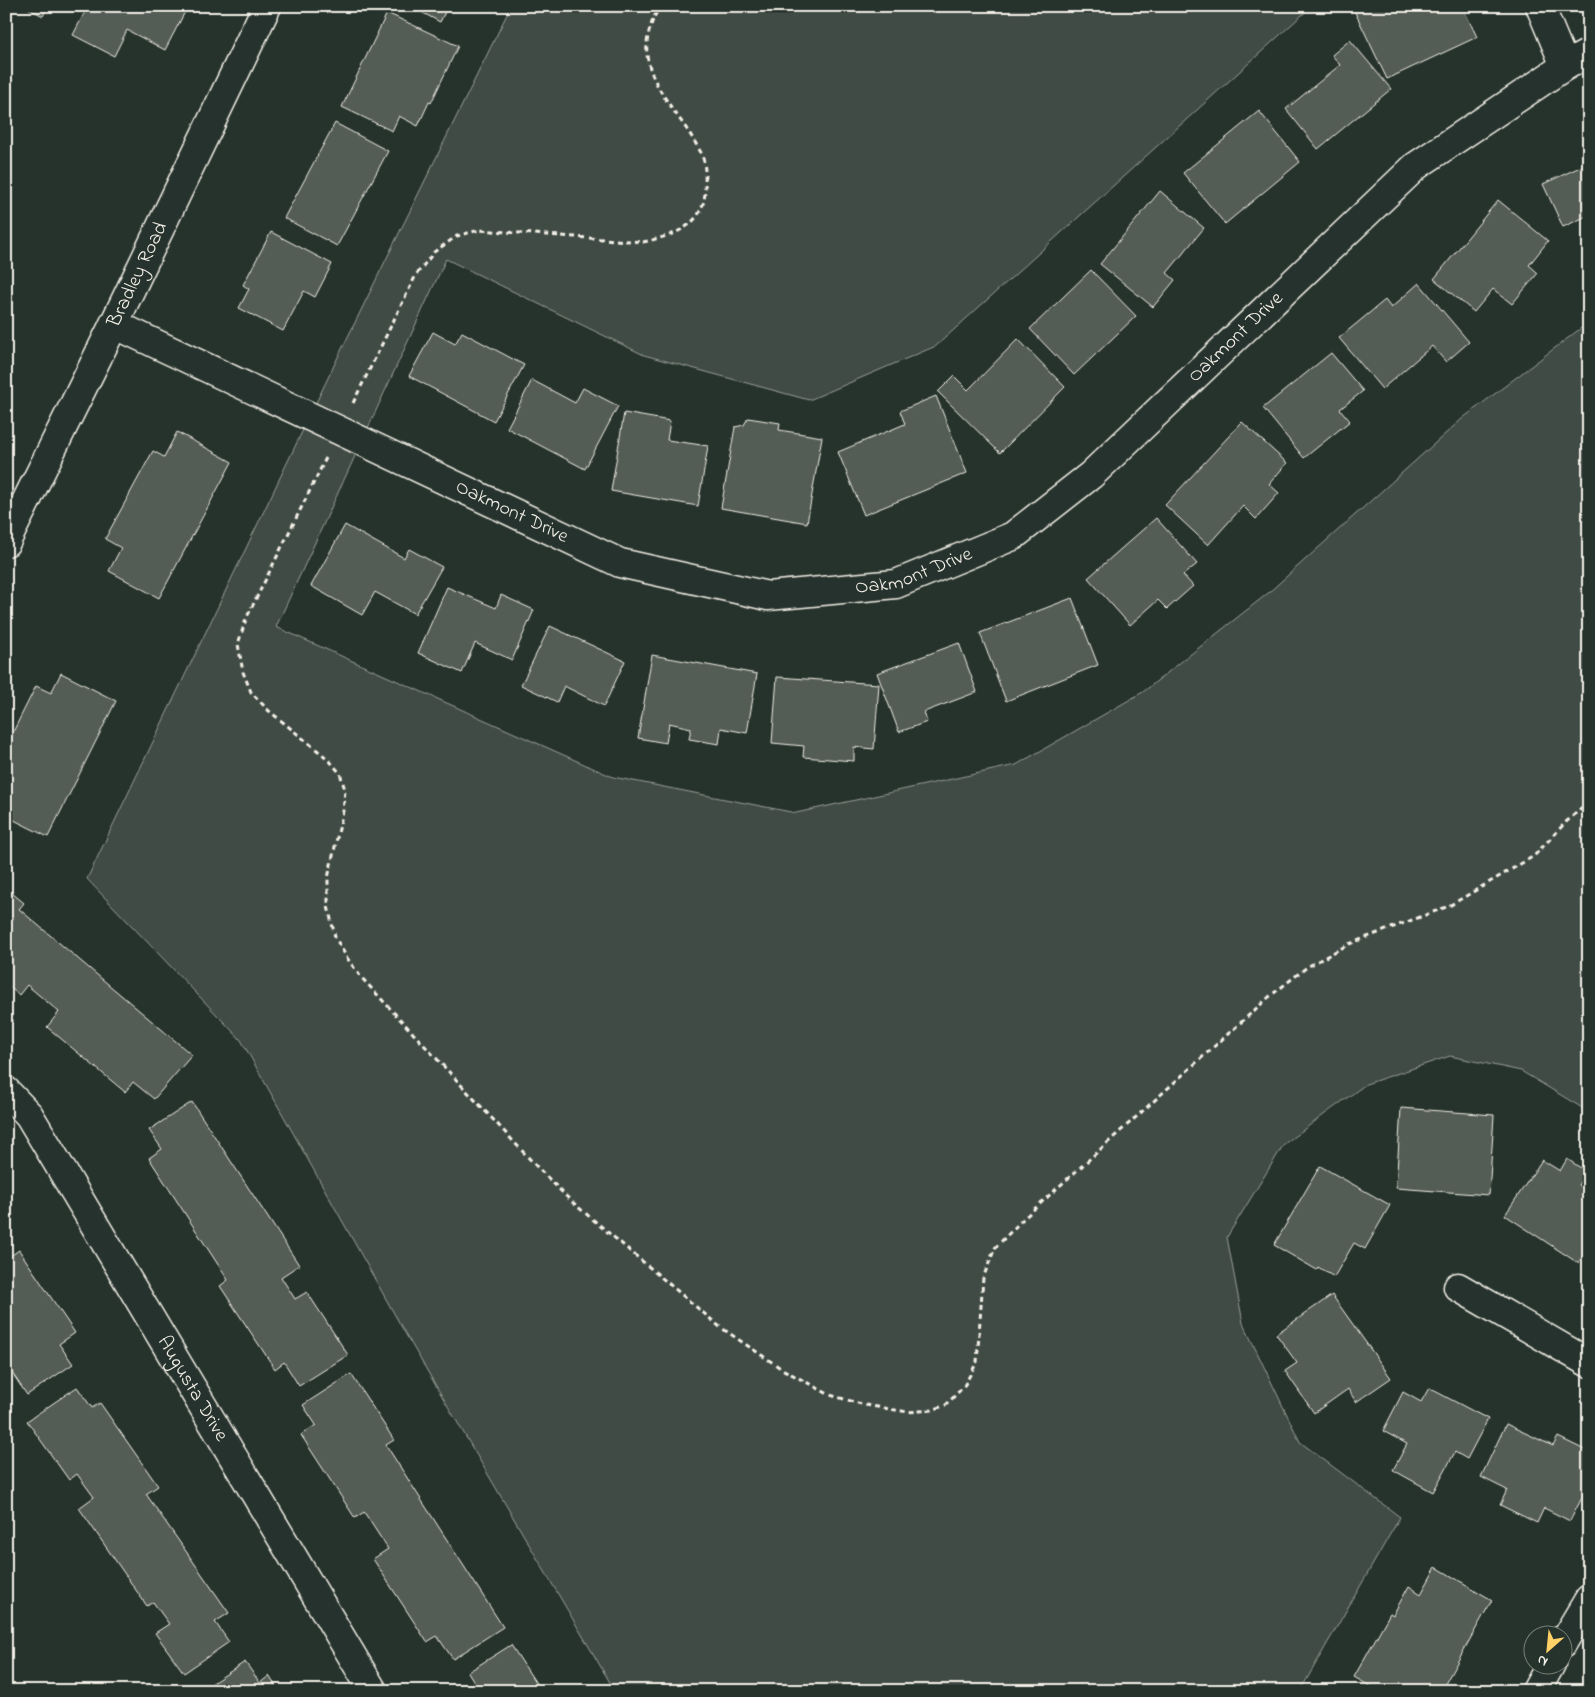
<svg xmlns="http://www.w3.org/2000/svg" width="1595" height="1697" font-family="'Indie Flower',sans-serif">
<rect width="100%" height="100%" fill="#26332d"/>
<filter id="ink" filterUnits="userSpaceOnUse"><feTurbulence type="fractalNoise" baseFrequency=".02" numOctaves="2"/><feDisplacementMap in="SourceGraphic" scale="10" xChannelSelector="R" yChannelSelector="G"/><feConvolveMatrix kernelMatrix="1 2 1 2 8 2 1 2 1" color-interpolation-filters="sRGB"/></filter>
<g filter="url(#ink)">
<path fill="#414b45" stroke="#9a9e96" d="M 511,6 L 1312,6 L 936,346 L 809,400 L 644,355 L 446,259 L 276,627 L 613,777 L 796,813 L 1016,765 L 1143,692 L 1267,594 L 1463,418 L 1589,322 L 1589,1112 L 1521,1071 L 1450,1056 L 1366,1084 L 1284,1144 L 1227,1237 L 1243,1323 L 1300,1442 L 1400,1517 L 1300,1691 L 615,1691 L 405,1333 L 241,1040 L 87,879 L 338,357 Z"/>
<path fill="#525c55" stroke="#f4f1e8" d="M 24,6 L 48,6 L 43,16 Z
M 88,6 L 188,6 L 165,50 L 127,30 L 114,56 L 73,35 Z
M 410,6 L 448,6 L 440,22 Z
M 1361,6 L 1462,6 L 1477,37 L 1387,79 L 1354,10 Z
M 387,13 L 458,46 L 431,103 L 429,102 L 418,126 L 399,116 L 392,131 L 342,107 Z
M 1350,40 L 1391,89 L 1318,149 L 1286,109 L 1340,65 L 1332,55 Z
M 1259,111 L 1300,162 L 1225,224 L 1183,173 Z
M 335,123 L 388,151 L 337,246 L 284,218 Z
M 1589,163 L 1589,215 L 1563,227 L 1543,184 Z
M 1160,191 L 1204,228 L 1167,273 L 1175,280 L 1153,307 L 1100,264 Z
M 1498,200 L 1548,241 L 1529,265 L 1538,273 L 1512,304 L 1493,289 L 1474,312 L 1434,279 Z
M 271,232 L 332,264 L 315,297 L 304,291 L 283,331 L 239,308 L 249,289 L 243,285 Z
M 1091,270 L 1136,316 L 1074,375 L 1030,329 Z
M 1419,283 L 1469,342 L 1446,362 L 1432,346 L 1382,389 L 1339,338 L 1385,300 L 1391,308 Z
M 433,332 L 455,344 L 462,332 L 524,365 L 494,421 L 409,376 Z
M 1018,339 L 1065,387 L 1000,453 L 938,392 L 954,376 L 968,390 Z
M 1331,353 L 1363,391 L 1340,409 L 1350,421 L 1304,458 L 1263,408 Z
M 532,380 L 575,403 L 583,388 L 618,406 L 585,469 L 507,428 Z
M 936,396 L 967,473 L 864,515 L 838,452 L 905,424 L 900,411 Z
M 624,413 L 670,421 L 667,440 L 708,446 L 698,506 L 611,491 Z
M 748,418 L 780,423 L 779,430 L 822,437 L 807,523 L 721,508 L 735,427 L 744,425 Z
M 1242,422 L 1287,463 L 1269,484 L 1279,493 L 1256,519 L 1243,506 L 1208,545 L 1165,505 Z
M 177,432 L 232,462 L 159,598 L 109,571 L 121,548 L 105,539 L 153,451 L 164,457 Z
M 1156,518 L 1197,564 L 1183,575 L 1193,586 L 1167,609 L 1158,600 L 1130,625 L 1088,578 Z
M 345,525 L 404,558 L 409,549 L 442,567 L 415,614 L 375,592 L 362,615 L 311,586 Z
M 447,587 L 496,608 L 501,595 L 534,610 L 512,660 L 475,643 L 462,673 L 418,653 Z
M 1072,598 L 1098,665 L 1006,701 L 980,633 Z
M 550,626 L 625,661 L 604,706 L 564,686 L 557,702 L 521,685 Z
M 959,643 L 977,692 L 924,712 L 927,722 L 899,732 L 877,673 Z
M 652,655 L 757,674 L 747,733 L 721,728 L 719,744 L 689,739 L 691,728 L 669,723 L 666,743 L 638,738 Z
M 61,673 L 116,701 L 48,837 L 6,816 L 6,746 L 36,686 L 51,693 Z
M 777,677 L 879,684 L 874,749 L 854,747 L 854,761 L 803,757 L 804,746 L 772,743 Z
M 6,888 L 24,903 L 19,909 L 192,1055 L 154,1099 L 133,1082 L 125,1092 L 47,1027 L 59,1012 L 27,985 L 19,995 L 6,984 Z
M 192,1102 L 299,1265 L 281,1277 L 295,1299 L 307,1292 L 348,1355 L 299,1386 L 284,1362 L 275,1369 L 220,1286 L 228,1280 L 149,1158 L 162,1149 L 149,1130 Z
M 1401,1108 L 1494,1115 L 1489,1195 L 1396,1188 Z
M 1567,1159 L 1587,1172 L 1578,1185 L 1589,1192 L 1589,1247 L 1578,1263 L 1505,1215 L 1542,1160 L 1560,1171 Z
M 1320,1166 L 1390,1205 L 1365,1249 L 1354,1243 L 1334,1277 L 1318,1267 L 1317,1270 L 1274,1245 Z
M 19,1250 L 75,1333 L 59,1344 L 73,1364 L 27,1395 L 6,1364 L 6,1345 L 10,1342 L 6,1335 L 6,1253 L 9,1257 Z
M 1332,1295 L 1391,1378 L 1356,1402 L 1348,1389 L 1314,1413 L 1285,1371 L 1297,1363 L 1276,1334 Z
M 351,1374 L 394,1440 L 386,1445 L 503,1627 L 453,1659 L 437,1636 L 427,1642 L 373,1559 L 388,1549 L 364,1512 L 355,1518 L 301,1435 L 316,1425 L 303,1405 Z
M 77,1387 L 92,1408 L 100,1403 L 158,1486 L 146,1494 L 229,1613 L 215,1622 L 229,1642 L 184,1673 L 155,1633 L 169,1624 L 153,1602 L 147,1606 L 79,1508 L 94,1497 L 77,1474 L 69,1480 L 27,1421 Z
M 1429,1388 L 1488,1419 L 1467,1459 L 1455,1452 L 1433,1492 L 1393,1470 L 1407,1444 L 1383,1431 L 1403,1392 L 1421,1402 Z
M 1506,1424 L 1553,1446 L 1558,1437 L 1589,1452 L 1589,1484 L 1570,1521 L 1544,1508 L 1537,1523 L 1500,1505 L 1507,1490 L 1481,1477 Z
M 1436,1567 L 1492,1600 L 1441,1691 L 1427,1691 L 1423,1689 L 1422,1691 L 1379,1691 L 1354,1677 L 1390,1613 L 1393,1615 L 1409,1586 L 1421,1594 Z
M 511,1645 L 541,1691 L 480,1691 L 468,1672 Z
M 245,1662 L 260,1683 L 269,1676 L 279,1691 L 200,1691 Z"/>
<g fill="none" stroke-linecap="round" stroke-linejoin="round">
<g stroke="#f4f1e8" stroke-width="31">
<g id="street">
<path d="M 1540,6 L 1565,66"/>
<path id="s1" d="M 114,324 L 620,563 L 768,596 L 896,584 L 1013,536 L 1091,475 L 1416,166 L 1565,66 L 1589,53"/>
<path id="s2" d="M 6,1091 L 29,1115 L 373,1691"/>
<path d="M 1458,1287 L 1589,1363"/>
</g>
</g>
<g stroke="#f4f1e8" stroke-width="31">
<g id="secondary">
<path id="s3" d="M 6,542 L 114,324 L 267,6"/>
<path d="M 1562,1644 L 1589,1599"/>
<path d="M 1536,1691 L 1551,1664"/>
</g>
</g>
<path stroke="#f4f1e8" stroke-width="3" stroke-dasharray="5 4" stroke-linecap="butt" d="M 353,403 L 416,275 L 434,252 L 457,236 L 479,230 L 643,242 C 672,236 703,227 705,192 C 705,182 706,168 703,158 C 702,153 698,148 696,144 C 681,117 655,92 648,61 C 644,42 650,23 660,6
M 326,458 L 246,619 L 238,644 L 243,672 L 251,692 L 268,710 L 328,759 L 340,773 L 345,790 L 343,811 L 328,878 L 328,906 L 335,937 L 347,958 L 360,976 L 539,1169 L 571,1201 L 720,1327 L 782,1369 L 830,1395 L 865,1405 L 908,1412 L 932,1410 L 946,1405 L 964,1386 L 977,1362 L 983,1278 L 995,1248 L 1022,1220 L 1269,997 L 1307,967 L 1349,944 L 1449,906 L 1534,856 L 1566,822 L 1589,802"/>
<use href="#street" stroke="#26332d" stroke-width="28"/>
<use href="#secondary" stroke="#26332d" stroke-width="28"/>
</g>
</g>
<g text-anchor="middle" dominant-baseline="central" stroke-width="4" stroke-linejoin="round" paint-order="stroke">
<g font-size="20" fill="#f4f1e8" stroke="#26332d">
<text stroke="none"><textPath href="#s3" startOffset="298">Bradley Road</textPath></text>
<text stroke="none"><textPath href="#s1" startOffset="1265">Oakmont Drive</textPath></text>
<text stroke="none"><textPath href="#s1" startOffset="440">Oakmont Drive</textPath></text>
<text stroke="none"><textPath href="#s1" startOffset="860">Oakmont Drive</textPath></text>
<text stroke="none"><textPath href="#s2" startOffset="352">Augusta Drive</textPath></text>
</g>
</g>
<rect width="1595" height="1697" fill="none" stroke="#26332d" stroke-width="25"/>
<rect x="12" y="12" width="1570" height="1672" fill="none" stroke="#f4f1e8" stroke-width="2" filter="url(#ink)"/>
<g transform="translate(1548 1650) rotate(207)"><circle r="24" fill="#26332d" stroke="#787f78"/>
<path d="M0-4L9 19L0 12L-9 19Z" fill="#ffd166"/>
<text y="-8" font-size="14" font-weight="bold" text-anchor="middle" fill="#f4f1e8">N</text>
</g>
</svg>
